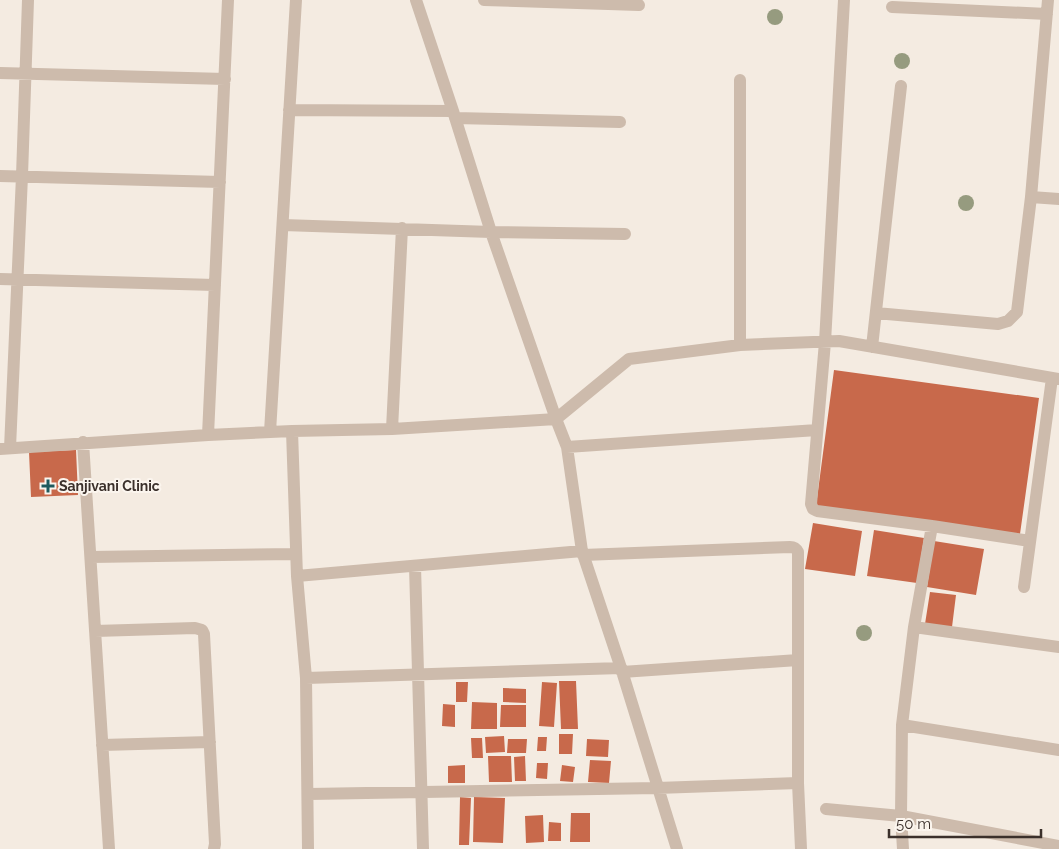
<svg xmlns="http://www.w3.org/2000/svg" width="1059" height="849" font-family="Raleway,sans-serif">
<rect width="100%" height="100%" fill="#f4ebe1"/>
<path fill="#c8694b" d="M 834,370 L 1039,398 L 1020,534 L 816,506 Z
M 76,450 L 78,495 L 31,497 L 29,452 Z
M 813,523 L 862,531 L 855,576 L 805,569 Z
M 874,530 L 924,538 L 917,583 L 867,576 Z
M 934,541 L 984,549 L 976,595 L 927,587 Z
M 930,592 L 956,595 L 952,627 L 925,624 Z
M 559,681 L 576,681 L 578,729 L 561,729 Z
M 456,682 L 468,682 L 467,702 L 456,702 Z
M 542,682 L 557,683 L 554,727 L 539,726 Z
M 503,688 L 526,689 L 526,703 L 503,702 Z
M 472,702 L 497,703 L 497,729 L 471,729 Z
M 443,704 L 455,705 L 455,727 L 442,726 Z
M 501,705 L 526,705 L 526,727 L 500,727 Z
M 559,734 L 573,734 L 572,754 L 559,754 Z
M 504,736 L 505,752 L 486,753 L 485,737 Z
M 538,737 L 547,737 L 546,751 L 537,751 Z
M 471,738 L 482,738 L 483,758 L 472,758 Z
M 508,739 L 527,739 L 526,753 L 507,753 Z
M 587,739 L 609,740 L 608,757 L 586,756 Z
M 488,756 L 511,756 L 512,782 L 489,782 Z
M 525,756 L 526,781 L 515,781 L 514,757 Z
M 590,760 L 611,761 L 609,783 L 588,782 Z
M 537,763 L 548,763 L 547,779 L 536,778 Z
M 465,765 L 465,783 L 448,783 L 448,766 Z
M 562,765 L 575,767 L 573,782 L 560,781 Z
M 460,797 L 471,798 L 469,845 L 459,845 Z
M 474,797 L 505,798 L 503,843 L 473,842 Z
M 571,813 L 590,813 L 590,842 L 570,842 Z
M 543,815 L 544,842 L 526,843 L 525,816 Z
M 549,822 L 561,823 L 561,841 L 548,841 Z"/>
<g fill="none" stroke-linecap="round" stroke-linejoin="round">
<path stroke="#cdbbac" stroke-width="12" d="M 416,0 L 453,111 L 491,232 L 556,419 L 567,447 L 582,551 L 621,668 L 677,849
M 484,0 L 639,5
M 844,0 L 825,342 L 811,504 L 813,509 L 817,511 L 932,526 L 1030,541
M 892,7 L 1047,14
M 0,73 L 225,79
M 289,110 L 453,111
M 455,118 L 620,122
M 0,176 L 220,182
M 1031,197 L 1059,199
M 283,225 L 491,232 L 625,234
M 0,279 L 215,285
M 876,313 L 998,324 L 1008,321 L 1017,312 L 1031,197 L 1048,0
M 740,345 L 740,80
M 872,347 L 901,86
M 392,429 L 402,228
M 292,431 L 297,576 L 306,678 L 308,849
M 270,432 L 296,0
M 208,435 L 228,0
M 83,442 L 109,849
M 567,447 L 817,430
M 10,448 L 22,176 L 28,0
M 0,449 L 208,435 L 292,431 L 392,429 L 556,419 L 629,359 L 740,345 L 839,341 L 1059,379
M 583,555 L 790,547 C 794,547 796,548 798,552 L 798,783 L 801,849
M 91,557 L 296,554
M 415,566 L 423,849
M 297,576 L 582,551
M 1024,587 L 1052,378
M 914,627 L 932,526
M 95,631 L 195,628 L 202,630 L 204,634 L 215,844 L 214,849
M 622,672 L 798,660
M 306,678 L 621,668
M 902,725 L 1059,750
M 102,745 L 210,742
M 309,794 L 657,788 L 798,783
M 826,809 L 901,816 L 1059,846
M 903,849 L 901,816 L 902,725 L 914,627 L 1059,647"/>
</g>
<g fill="#969b7f">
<circle cx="775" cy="17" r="8"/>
<circle cx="902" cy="61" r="8"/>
<circle cx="966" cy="203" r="8"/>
<circle cx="864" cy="633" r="8"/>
</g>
<path fill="#1f5a5e" stroke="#fbf5ee" stroke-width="2" d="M45.5 478.5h5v5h5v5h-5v5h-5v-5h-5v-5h5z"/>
<g text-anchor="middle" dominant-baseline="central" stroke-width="4" stroke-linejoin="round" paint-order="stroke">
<g font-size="14" font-weight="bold" fill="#3b302b" stroke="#fbf5ee" text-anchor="start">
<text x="59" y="486">Sanjivani Clinic</text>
</g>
</g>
<path d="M889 829v8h152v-8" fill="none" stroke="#3b302b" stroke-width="2.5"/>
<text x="896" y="829" font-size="15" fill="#3b302b" stroke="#fbf5ee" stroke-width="4" paint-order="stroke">50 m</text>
</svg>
